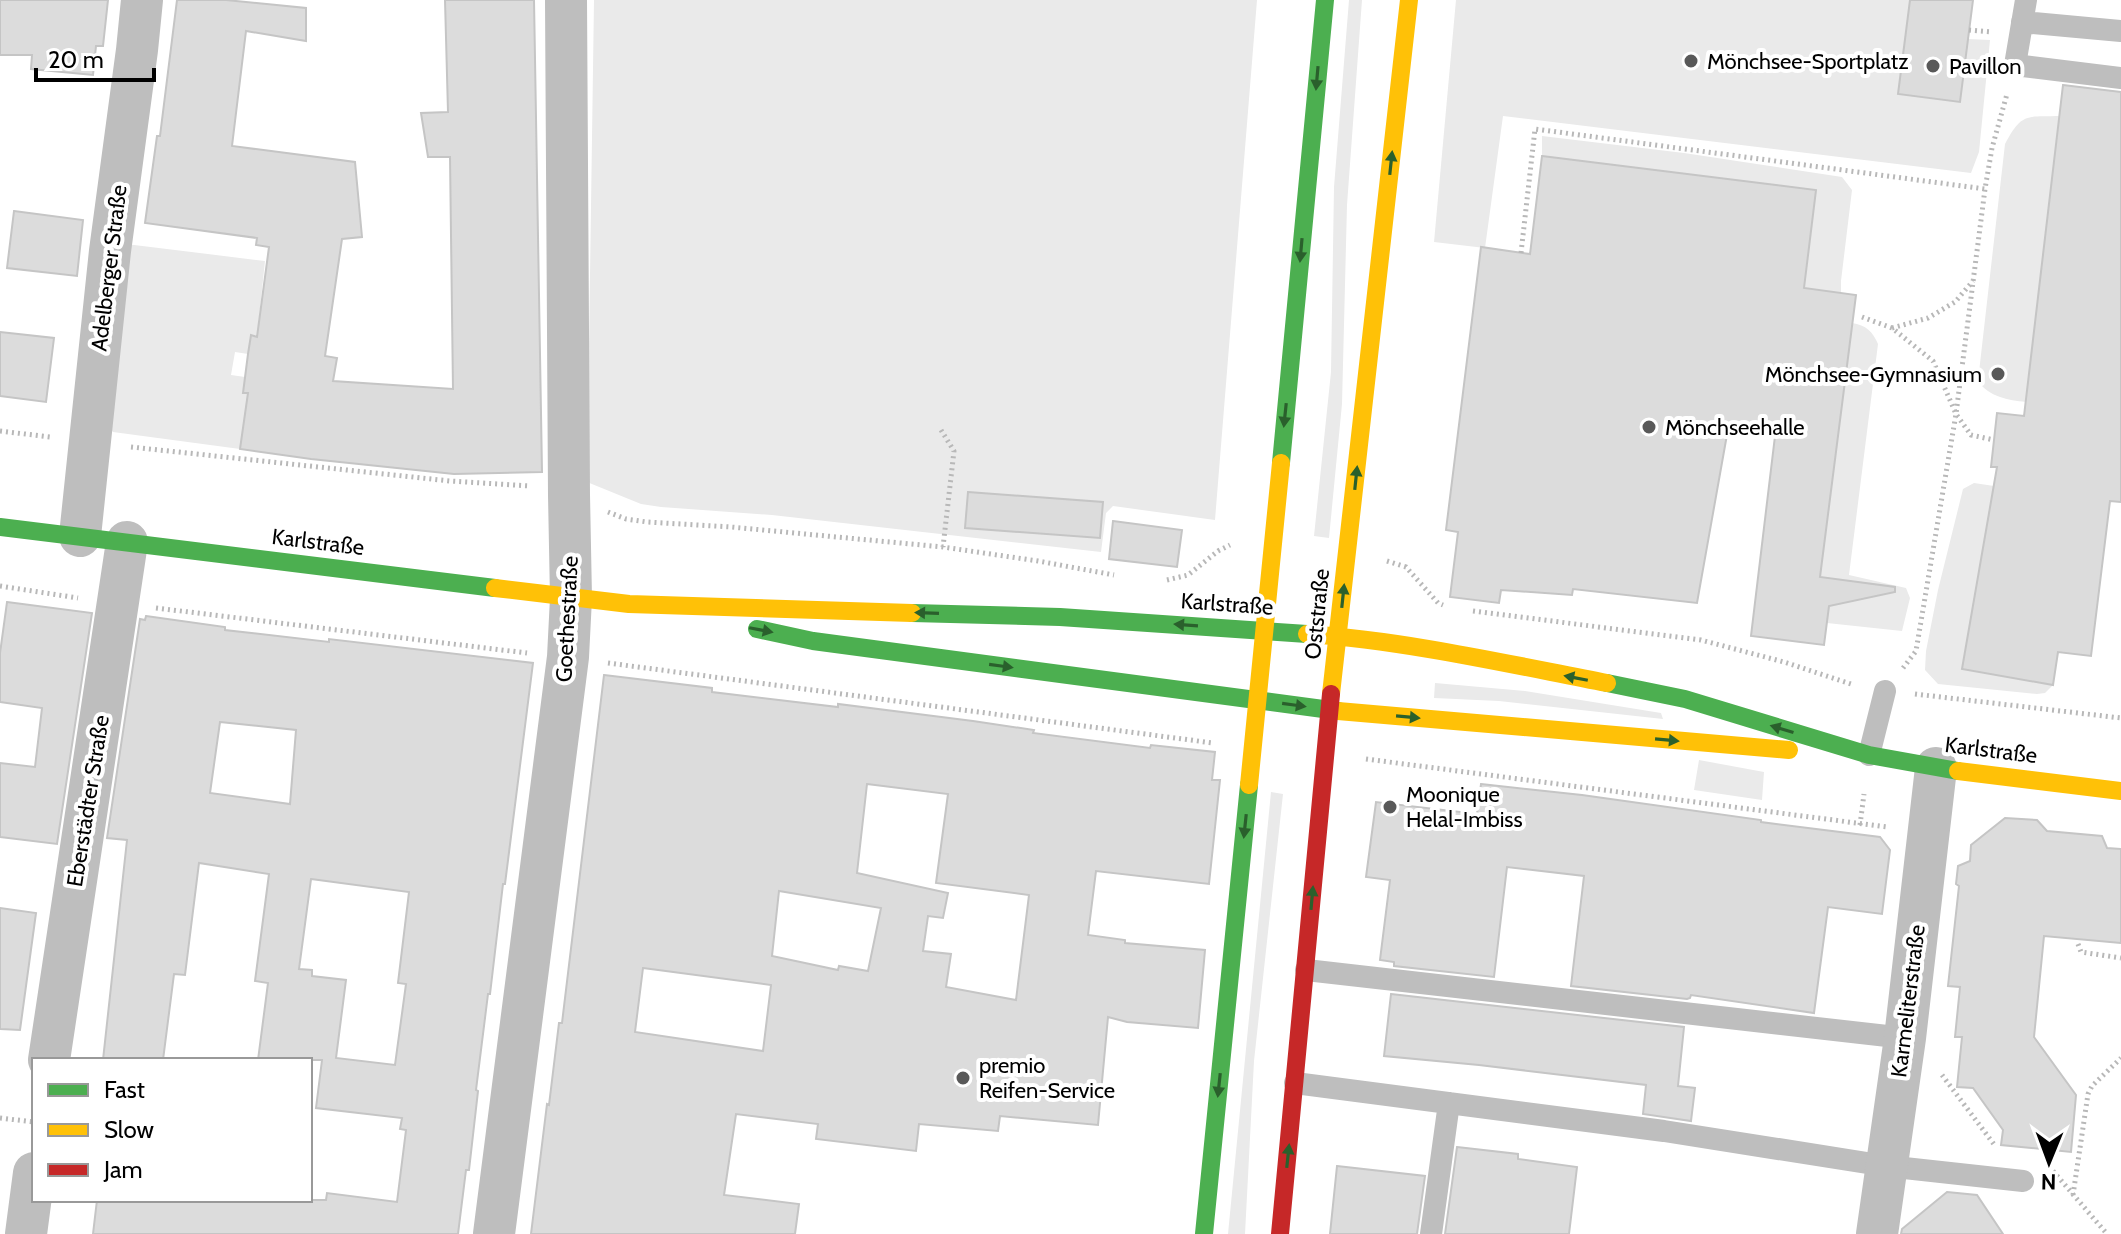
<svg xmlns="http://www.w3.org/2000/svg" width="2121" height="1234" font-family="Cabin,sans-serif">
<rect width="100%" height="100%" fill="#fff"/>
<path fill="#eaeaea" d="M 594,0 L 1257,0 L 1215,520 L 1113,506 L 1106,513 L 1101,552 L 772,515 L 661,507 L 641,504 L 587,482 Z
M 1349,0 L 1362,0 L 1347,205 L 1342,404 L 1329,538 L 1314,536 L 1331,372 L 1334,187 Z
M 1456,0 L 1910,0 L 1898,94 L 1960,102 L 1968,39 L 1990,40 L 1979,152 L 1971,173 L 1503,116 L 1485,248 L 1434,242 Z
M 2060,116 L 2026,402 C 2008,400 1989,397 1978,381 L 2005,144 C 2022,112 2026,117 2060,116 Z
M 1542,136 L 1684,153 L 1842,177 L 1852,190 L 1841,281 L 1841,293 L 1804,288 L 1816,190 L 1542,156 Z
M 126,244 L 265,261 L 257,337 L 252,335 L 248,354 L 235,352 L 231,375 L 245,377 L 243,392 L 248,393 L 240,449 L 113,432 L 105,421 Z
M 1852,323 C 1866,325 1873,332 1878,344 L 1849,575 L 1906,588 L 1910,598 L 1902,631 L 1827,623 L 1829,606 L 1820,577 Z
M 1974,483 L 1994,486 L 1962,669 L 2053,685 L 2045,693 L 2037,694 L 1938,684 L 1925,670 L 1926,651 L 1938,590 L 1963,489 Z
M 1435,683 L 1525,691 L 1661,713 L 1663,719 L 1499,701 L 1434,698 Z
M 1699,760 L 1764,772 L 1762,800 L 1694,790 Z
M 1271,792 L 1283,794 L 1254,1061 L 1245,1234 L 1228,1234 Z"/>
<path fill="#dcdcdc" stroke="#c5c5c5" stroke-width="2" fill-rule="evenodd" d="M 0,0 L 108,0 L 103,46 L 96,46 L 93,75 L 31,69 L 32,55 L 0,55 Z
M 177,0 L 226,0 L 306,8 L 306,41 L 246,31 L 232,146 L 355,162 L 362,237 L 342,239 L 325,356 L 337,358 L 333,381 L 453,389 L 450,157 L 428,157 L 421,113 L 448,112 L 445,0 L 534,0 L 542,472 L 454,474 L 311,459 L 240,449 L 248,393 L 243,393 L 248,354 L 251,335 L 257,337 L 269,247 L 256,245 L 257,238 L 145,223 L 157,136 L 160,136 Z
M 1910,0 L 1973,0 L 1960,102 L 1898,94 Z
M 2063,85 L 2121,92 L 2121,502 L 2110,501 L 2091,656 L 2058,652 L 2053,685 L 1962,669 L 1997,467 L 1991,467 L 1997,413 L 2024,416 Z
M 1542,156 L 1816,190 L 1804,288 L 1856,295 L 1820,577 L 1895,587 L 1895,592 L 1829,606 L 1824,645 L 1751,636 L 1775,436 L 1728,429 L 1697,603 L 1573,589 L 1572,595 L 1501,590 L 1499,603 L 1450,597 L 1458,532 L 1446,530 L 1481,247 L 1530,254 Z
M 14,211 L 83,220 L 77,276 L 7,268 Z
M 0,332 L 54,338 L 46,402 L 0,396 Z
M 968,492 L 1103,502 L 1100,538 L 965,528 Z
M 1113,521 L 1182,530 L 1177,567 L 1109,559 Z
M 7,602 L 92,613 L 57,844 L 0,837 L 0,763 L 35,767 L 42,708 L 0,702 L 0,653 Z
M 146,616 L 225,627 L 225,630 L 329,642 L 329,639 L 533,663 L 505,884 L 503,884 L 490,994 L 488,994 L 476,1090 L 478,1091 L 469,1170 L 466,1170 L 458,1234 L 93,1234 L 97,1200 L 326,1200 L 327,1193 L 397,1202 L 406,1130 L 400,1129 L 402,1118 L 316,1108 L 322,1060 L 258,1060 L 268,983 L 255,981 L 269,874 L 199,863 L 185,975 L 174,974 L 163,1060 L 103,1060 L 127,840 L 107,838 L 140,619 L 145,620 ZM 220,722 L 296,730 L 290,804 L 210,793 ZM 311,879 L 409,892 L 398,983 L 406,984 L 395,1065 L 336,1058 L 346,980 L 312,976 L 312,970 L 299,969 Z
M 604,675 L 712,688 L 712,692 L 838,707 L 838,704 L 973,721 L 1034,730 L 1033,733 L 1150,748 L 1151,745 L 1215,752 L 1212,780 L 1220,780 L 1209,884 L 1096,871 L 1088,935 L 1125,940 L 1125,943 L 1205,950 L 1198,1028 L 1127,1022 L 1108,1017 L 1098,1125 L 1000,1116 L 998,1131 L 919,1124 L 916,1151 L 816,1139 L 818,1124 L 736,1114 L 724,1195 L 799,1204 L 795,1234 L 531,1234 L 547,1104 L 549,1105 L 559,1023 L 562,1023 ZM 867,784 L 948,794 L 936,883 L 1029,895 L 1016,1000 L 946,987 L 951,954 L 923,951 L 928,916 L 943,918 L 948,893 L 857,873 ZM 779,891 L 881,908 L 868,971 L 839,966 L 838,970 L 772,956 ZM 643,968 L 771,985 L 763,1051 L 635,1032 Z
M 1481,784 L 1582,795 L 1761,820 L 1761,822 L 1880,837 L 1890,850 L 1882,914 L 1828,907 L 1814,1013 L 1691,995 L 1690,998 L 1687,999 L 1571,986 L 1584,876 L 1507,867 L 1494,977 L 1394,966 L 1394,962 L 1380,960 L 1390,880 L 1366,877 L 1376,802 L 1477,814 Z
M 2005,818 L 2037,820 L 2047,831 L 2102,836 L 2107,848 L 2121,849 L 2121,943 L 2044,936 L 2034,1037 L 2076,1095 L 2071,1152 L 2001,1145 L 2003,1130 L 1973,1088 L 1957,1087 L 1962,1037 L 1955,1037 L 1960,987 L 1948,986 L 1959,886 L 1956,884 L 1958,866 L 1970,861 L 1971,845 Z
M 0,908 L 36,913 L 20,1030 L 0,1029 Z
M 1391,994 L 1684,1027 L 1678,1086 L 1695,1088 L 1691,1121 L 1643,1114 L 1646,1085 L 1479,1065 L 1384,1056 Z
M 1457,1147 L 1518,1154 L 1518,1159 L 1577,1167 L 1569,1234 L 1445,1234 Z
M 1337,1166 L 1425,1176 L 1417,1234 L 1330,1234 Z
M 1947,1192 L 1977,1195 L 2003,1234 L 1901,1234 L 1902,1229 Z"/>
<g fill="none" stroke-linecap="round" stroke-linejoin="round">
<path stroke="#b8b8b8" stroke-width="5" stroke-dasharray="2 4" stroke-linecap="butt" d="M 1969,30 L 1992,32
M 1521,253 L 1535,129 L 1985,189
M 1862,317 L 1892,328 L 1933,361 L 1956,414 L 1971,435 L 1994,440
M 1892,328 L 1928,318 L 1955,302 L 1973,281
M 941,430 L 954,451 L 943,547
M 0,431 L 50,437
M 131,447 L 450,481 L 531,486
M 608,512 L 626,519 L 647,522 L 731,527 L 943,547 L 1038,561 L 1114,575
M 1387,561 L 1406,567 L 1438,603 L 1443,605
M 1167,580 L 1188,575 L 1218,551 L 1230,545
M 0,586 L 78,598
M 156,608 L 527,653
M 1473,611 L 1701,640 L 1784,662 L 1854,685
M 608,663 L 1213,743
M 1903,668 L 1916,651 L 1956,414 L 1985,189 L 1992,148 L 2007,94
M 1915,694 L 2121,718
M 1366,759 L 1887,827
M 1860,825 L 1864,794
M 2078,944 L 2081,952 L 2121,958
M 1942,1075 L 1996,1147
M 0,1118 L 34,1122
M 2053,1171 L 2107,1234
M 2073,1195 L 2088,1094 L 2092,1086 L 2121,1058"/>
<path stroke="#bebebe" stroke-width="22" d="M 2026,0 L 2015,65 L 2121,78
M 2022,22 L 2121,31
M 1869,755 L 1885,691
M 1306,970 L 1905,1038
M 1295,1083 L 1664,1131 L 1886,1166 L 2023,1181
M 1431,1234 L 1449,1103"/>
<path stroke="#bebebe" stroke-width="42" d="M 80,536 L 110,251 L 137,50 L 142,0
M 49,1060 L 127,542
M 26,1234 L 34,1173
M 494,1234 L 568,657 L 571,598 L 569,495 L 566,0
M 1877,1234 L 1905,1038 L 1936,768"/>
<path stroke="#4caf50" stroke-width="18" d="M 1281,463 L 1325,0
M 0,527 L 495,588
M 912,613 L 1060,617 L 1307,634
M 757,629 L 813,641 L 1338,711
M 1607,683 L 1685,699 L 1869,755 L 1958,771
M 1204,1234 L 1249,785"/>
<path stroke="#ffc107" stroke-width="18" d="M 495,588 L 629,604 L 912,613
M 1307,634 C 1408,641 1508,664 1607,683
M 1331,694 L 1409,0
M 1338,711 L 1789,750
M 1958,771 L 2121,791
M 1249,785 L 1281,463"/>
<path stroke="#c62828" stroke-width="18" d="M 1280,1234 L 1331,694"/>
</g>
<defs><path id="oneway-solid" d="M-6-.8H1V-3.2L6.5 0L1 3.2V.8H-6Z" transform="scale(2)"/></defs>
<g fill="#2a602c">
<use href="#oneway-solid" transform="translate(1317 78) rotate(95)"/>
<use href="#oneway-solid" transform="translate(1391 163) rotate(-84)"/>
<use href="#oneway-solid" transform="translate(1301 250) rotate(95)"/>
<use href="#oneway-solid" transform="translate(1285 415) rotate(96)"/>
<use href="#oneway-solid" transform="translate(1356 478) rotate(-84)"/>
<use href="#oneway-solid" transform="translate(1343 596) rotate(-84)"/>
<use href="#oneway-solid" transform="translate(927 613) rotate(-178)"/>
<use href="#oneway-solid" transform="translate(1186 625) rotate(-176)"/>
<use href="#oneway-solid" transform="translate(761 630) rotate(11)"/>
<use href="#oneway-solid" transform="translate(1001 666) rotate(8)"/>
<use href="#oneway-solid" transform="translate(1576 678) rotate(-169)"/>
<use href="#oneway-solid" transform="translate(1294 705) rotate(8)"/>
<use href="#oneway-solid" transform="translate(1408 717) rotate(5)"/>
<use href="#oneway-solid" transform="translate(1782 729) rotate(-163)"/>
<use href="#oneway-solid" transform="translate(1667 740) rotate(5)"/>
<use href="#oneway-solid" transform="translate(1245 826) rotate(96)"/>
<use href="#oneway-solid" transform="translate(1312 898) rotate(-85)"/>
<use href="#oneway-solid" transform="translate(1219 1085) rotate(96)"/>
<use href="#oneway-solid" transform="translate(1288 1156) rotate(-84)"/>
</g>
<g fill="#595959" stroke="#fff" stroke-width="3">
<circle cx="1691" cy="61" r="8"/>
<circle cx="1933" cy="66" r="8"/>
<circle cx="1998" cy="374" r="8"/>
<circle cx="1649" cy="427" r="8"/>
<circle cx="1390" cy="807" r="8"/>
<circle cx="963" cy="1078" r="8"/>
</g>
<g text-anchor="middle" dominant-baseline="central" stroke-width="8" stroke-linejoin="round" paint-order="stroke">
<g font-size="22" fill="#000" stroke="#fff" text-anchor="start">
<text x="1707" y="61">Mönchsee-Sportplatz</text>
<text x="1949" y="66">Pavillon</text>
<text x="1982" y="374" text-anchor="end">Mönchsee-Gymnasium</text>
<text x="1665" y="427">Mönchseehalle</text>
<text x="1406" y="794">Moonique<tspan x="1406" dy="25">Helal-Imbiss</tspan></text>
<text x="979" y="1065">premio<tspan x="979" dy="25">Reifen-Service</tspan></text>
</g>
<g font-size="22" fill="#000" stroke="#fff">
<text transform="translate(109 268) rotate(-83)">Adelberger Straße</text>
<text transform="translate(318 542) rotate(7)">Karlstraße</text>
<text transform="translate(1227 604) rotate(4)">Karlstraße</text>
<text transform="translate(1317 614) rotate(-84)">Oststraße</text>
<text transform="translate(567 619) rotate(-87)">Goethestraße</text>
<text transform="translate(1991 750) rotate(7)">Karlstraße</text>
<text transform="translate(88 801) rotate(-81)">Eberstädter Straße</text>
<text transform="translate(1908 1001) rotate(-83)">Karmeliterstraße</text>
</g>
</g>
<rect x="32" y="1058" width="280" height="144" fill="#ffffff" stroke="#999999" stroke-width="2"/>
<rect x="48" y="1084" width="40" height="12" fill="#4caf50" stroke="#999999" stroke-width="2"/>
<text x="104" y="1098" font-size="24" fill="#000000">Fast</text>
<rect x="48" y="1124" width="40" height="12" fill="#ffc107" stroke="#999999" stroke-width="2"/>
<text x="104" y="1138" font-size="24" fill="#000000">Slow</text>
<rect x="48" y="1164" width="40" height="12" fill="#c62828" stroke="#999999" stroke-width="2"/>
<text x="104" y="1178" font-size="24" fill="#000000">Jam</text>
<g transform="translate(2049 1162) rotate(181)" stroke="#ffffff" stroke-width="6" paint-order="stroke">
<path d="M0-6L14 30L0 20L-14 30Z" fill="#000000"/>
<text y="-12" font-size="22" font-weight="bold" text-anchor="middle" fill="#000000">N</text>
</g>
<path d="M36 68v12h118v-12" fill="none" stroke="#000000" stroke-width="4"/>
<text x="48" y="68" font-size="24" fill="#000000" stroke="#ffffff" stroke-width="6" paint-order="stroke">20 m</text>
</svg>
